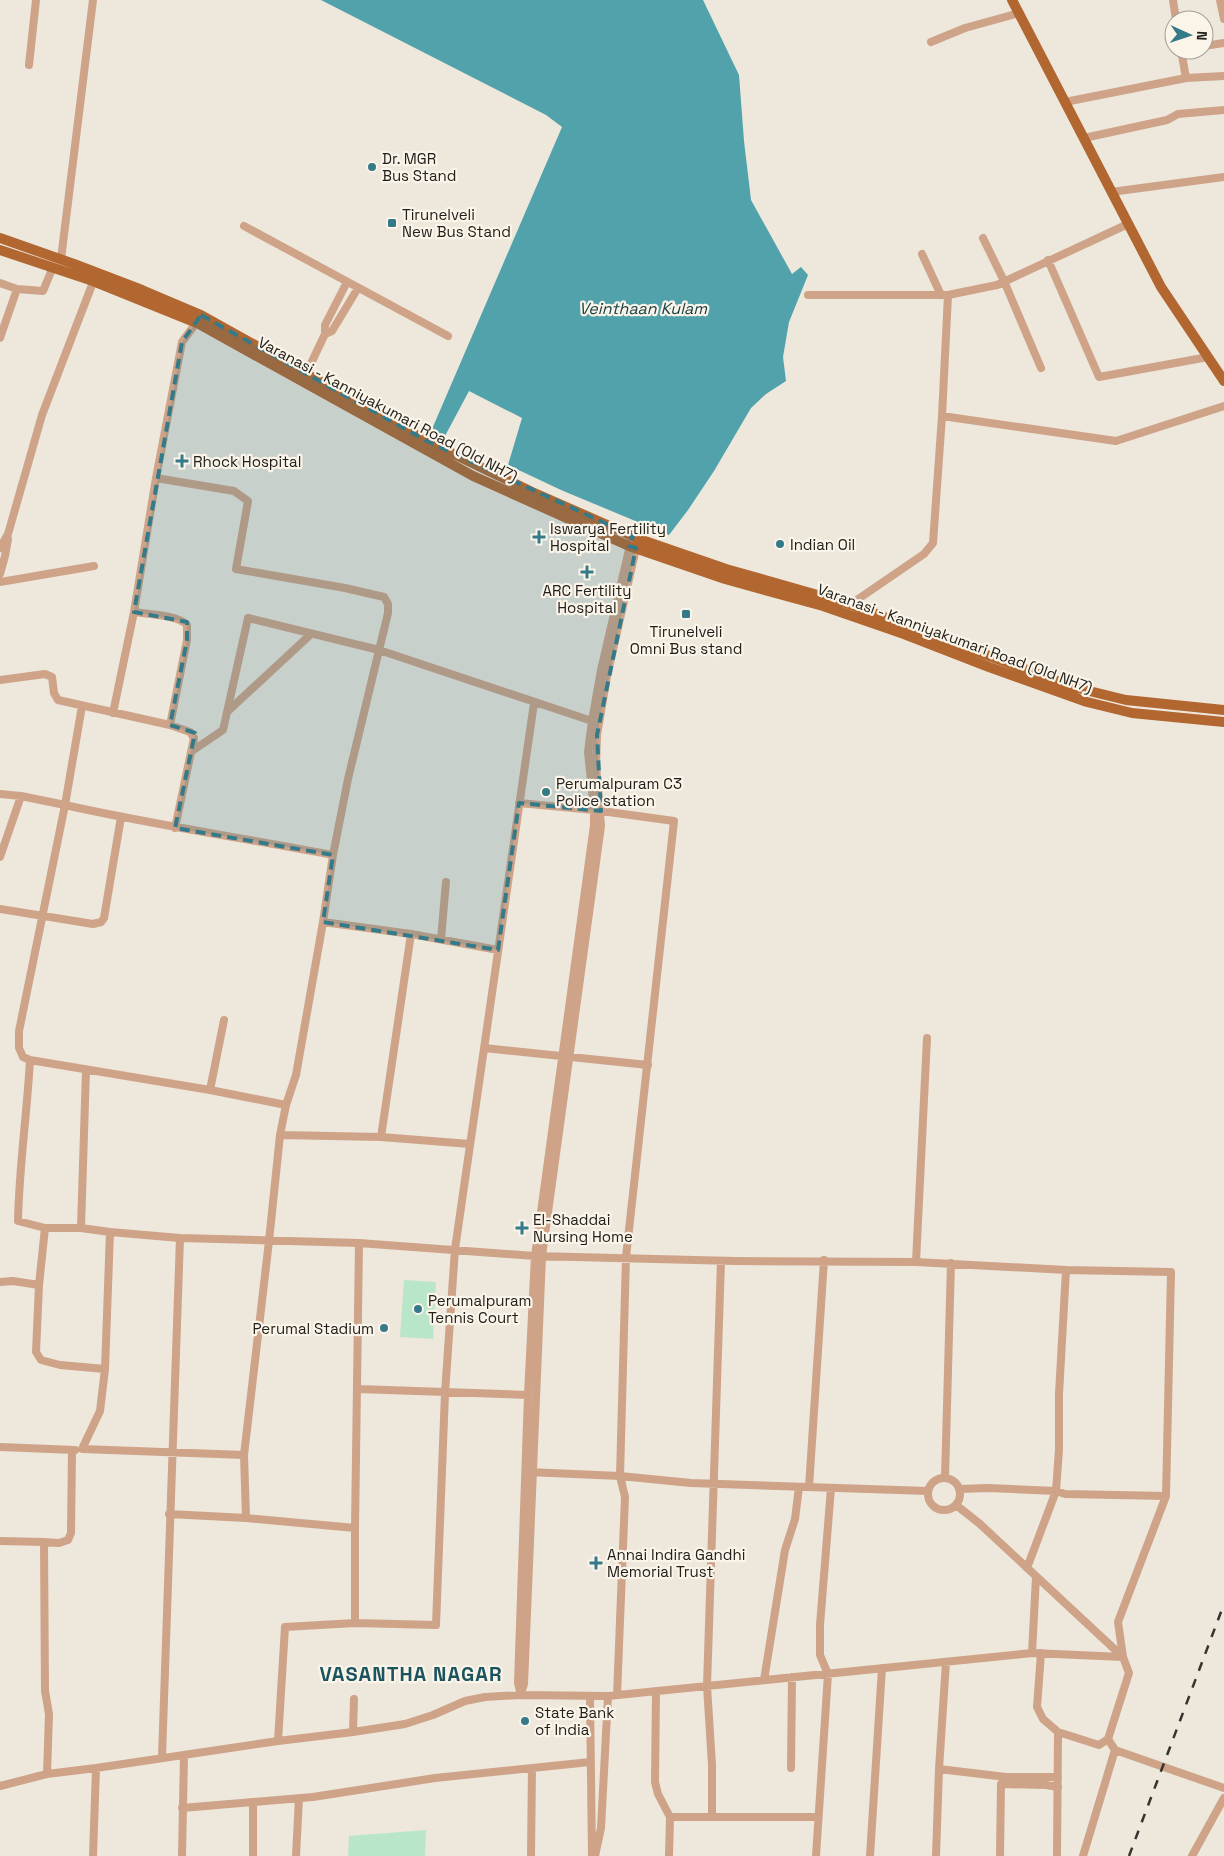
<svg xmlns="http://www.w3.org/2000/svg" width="1224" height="1856" font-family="'Space Grotesk',sans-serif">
<rect width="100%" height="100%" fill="#ede7dc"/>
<path fill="#b9e6c8" d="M 404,1280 L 436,1282 L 433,1339 L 400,1337 Z
M 426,1830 L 425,1856 L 348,1856 L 349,1836 Z"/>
<path fill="#52a2ac" d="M 321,0 L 703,0 L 739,75 L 744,141 L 751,200 L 792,274 L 801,267 L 808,275 L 789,322 L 783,357 L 786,381 L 766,394 L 751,408 L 714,471 L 688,510 L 669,535 L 561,490 L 508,465 L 522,418 L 469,391 L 445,436 L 432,429 L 562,127 L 546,115 Z"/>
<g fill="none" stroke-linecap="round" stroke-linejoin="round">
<path stroke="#cea388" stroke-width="8" d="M 1173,0 L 1176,20
M 1220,0 L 1224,19
M 931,42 L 965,28 L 1019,13
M 1204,46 L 1224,43
M 29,65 L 36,0
M 1186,78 L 1224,76
M 1065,102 L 1186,78 L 1181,50
M 1084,138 L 1167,120 L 1178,114 L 1224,110
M 1111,192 L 1224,177
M 244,226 L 448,336
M 983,238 L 1004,281 L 1041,368
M 922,254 L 941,295
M 61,259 L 93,0
M 1048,260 L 1099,377 L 1208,357
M 0,283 L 17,289 L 0,338
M 17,289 L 43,291 L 53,267
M 808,295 L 948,295 L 997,285 L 1128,224
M 948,295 L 942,416 L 1116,441 L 1224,406
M 325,334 L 332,331 L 358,288
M 306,374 L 325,334 L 325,325 L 347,282
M 156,478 L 234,491 L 248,501 L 236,569 L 345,588 L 384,597 L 388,604 L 388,613 L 348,779 L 333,855
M 0,548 L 8,534 L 42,415 L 95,277
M 0,574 L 5,556 L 8,539
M 0,582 L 94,566
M 848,606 L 924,554 L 933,543 L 942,416
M 134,612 C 147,614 178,615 187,625 L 187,640 L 170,725
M 0,680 L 45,674 L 52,677 L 54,693 L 58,700 L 170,725 L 190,732 L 194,738 L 175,828
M 227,712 L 311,634
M 113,713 L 134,612 L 156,478 L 182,342 L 199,319
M 192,751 L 223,730 L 248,618 L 379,650 L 592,721
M 0,794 L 21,796 L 65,805 L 82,706
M 519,803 L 594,810 L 674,821 L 626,1257 L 620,1476 L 625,1497 L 617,1695
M 0,857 L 21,796
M 0,909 L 93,924 L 101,922 L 104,918 L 121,817
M 323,922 L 411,934 L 498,950
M 441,939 L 446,882
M 484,1048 L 648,1065
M 30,1060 C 27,1114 19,1168 18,1221 L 45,1228 L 81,1228 L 110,1232
M 210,1090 L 224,1020
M 280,1135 L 381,1137 L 470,1144
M 381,1137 L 411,934
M 81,1228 L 86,1070
M 180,1238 L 110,1232 L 105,1369 L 100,1411 L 82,1449 L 244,1455 L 269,1241 L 280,1135 L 286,1105 L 296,1075 L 323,922 L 333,855 C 244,838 154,825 65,805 L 19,1031 L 19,1048 L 23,1057 L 30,1060 L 210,1090 L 286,1105
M 916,1262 L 927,1038
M 0,1282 L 13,1281 L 39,1285 L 36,1352 L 41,1360 L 60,1365 L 105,1369
M 39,1285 L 45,1228
M 358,1389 L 528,1395
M 0,1447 L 75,1450
M 244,1455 L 246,1518
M 528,1472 L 620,1476 L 691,1483 L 928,1491
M 945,1478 L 951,1263
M928 1494a16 16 0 1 1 32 0a16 16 0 1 1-32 0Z
M 809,1487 L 824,1260
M 959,1489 L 988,1488 L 1056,1491 L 1065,1494 L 1166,1496
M 956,1505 L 980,1524 L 1123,1657 L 1129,1673 L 1108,1739 L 1115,1750 L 1224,1788
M 169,1514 L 246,1518 L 355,1528
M 0,1541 L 44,1542
M 1027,1568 L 1056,1491 L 1059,1449 L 1059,1394 L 1066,1270
M 355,1623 L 355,1528 L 359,1243
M 1032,1653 L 1036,1577
M 1041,1653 L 1037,1707 L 1043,1719 L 1058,1732
M 946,1662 L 939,1769 L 1006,1777 L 1058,1777
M 764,1680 L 785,1550 L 795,1519 L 799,1487
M 656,1691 L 655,1782 L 658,1794 L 670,1817
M 521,1693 L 524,1684 L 542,1256 L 601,826 L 596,765 L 597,735 L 607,676 L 637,544
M 521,1695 L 518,1683 L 528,1395 L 535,1256 L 594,825 L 594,810 L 588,752 L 592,721 L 601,670 L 631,541
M 590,1696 L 592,1856
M 353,1732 L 354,1699
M 278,1741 L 285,1627 L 355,1623 L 436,1625 L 445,1393 L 455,1249 L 534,703
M 791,1768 L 792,1677
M 47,1774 L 49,1714 L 45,1691 L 44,1542 L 59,1543 L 68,1540 L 71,1533 L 72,1450
M 0,1786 L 47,1774 L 96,1768 L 278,1741 L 353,1732 L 405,1724 L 433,1715 L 465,1701 L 485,1697 L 521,1695 L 608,1696 L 1032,1653 L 1123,1657 L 1118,1622 L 1166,1496 L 1171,1272 L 1066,1270 L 916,1262 L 735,1261 L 535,1256 L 359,1243 L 180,1238 L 162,1757
M 182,1808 L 313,1797 L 435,1778 L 590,1762
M 712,1817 L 712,1765 L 707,1686 L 721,1261
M 93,1856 L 96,1768
M 182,1856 L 184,1755
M 253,1856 L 253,1802
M 296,1856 L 299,1798
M 531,1856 L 532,1768
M 595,1856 L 601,1828 L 608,1696
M 669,1856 L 670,1817 L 818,1817
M 816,1856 L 828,1674 L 820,1655 L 820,1625 L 831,1488
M 870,1856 L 882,1668
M 936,1856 L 939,1769
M 1000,1856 L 1001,1784 L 1046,1785 L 1058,1787
M 1057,1856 L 1058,1732 L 1099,1745 L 1108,1739
M 1083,1856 L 1115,1750
M 1192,1856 L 1224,1798"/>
<path stroke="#b26630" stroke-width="10" d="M 1012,0 L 1161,287 L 1224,381
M 0,238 L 74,264 L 142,290 L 201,315 L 427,441 L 532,492 L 639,539 L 726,569 L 849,604 L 1073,687 L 1126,700 L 1224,710
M 0,250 L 93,281 L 197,323 L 473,476 L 629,546 L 725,579 L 823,606 L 904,634 L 989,667 L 1087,702 L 1132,713 L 1224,722"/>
<path stroke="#36342f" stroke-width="2.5" stroke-dasharray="9 9" stroke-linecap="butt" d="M 1129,1856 L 1224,1604"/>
</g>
<path fill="#357a88" fill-opacity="0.2" stroke="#357a88" stroke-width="4" stroke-dasharray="10 6" stroke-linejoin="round" d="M 201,315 L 427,441 L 633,536 L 629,546 L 636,548 L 597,735 L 601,811 L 519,803 L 498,950 L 323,922 L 333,855 L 175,828 L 195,733 L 170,725 L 187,640 L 187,622 L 134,612 L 182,342 Z"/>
<g fill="#357a88" stroke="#faf4e9" stroke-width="2">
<circle cx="372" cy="167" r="5"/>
<rect x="387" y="218" width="10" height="10" rx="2.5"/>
<path d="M179.5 453.5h5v5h5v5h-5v5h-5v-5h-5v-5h5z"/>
<path d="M536.5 529.5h5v5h5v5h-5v5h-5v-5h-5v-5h5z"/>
<circle cx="780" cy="544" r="5"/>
<path d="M584.5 564.5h5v5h5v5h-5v5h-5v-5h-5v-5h5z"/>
<rect x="681" y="609" width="10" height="10" rx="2.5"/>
<circle cx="546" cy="792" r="5"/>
<path d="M519.5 1220.5h5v5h5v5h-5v5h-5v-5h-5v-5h5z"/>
<circle cx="418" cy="1309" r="5"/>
<circle cx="384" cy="1328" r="5"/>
<path d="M593.5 1555.5h5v5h5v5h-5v5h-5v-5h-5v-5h5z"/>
<circle cx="525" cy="1721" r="5"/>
</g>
<g text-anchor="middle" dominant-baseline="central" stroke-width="4.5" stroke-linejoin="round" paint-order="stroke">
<g font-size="15" fill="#22201c" stroke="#faf4e9" text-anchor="start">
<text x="382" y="158">Dr. MGR<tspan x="382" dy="17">Bus Stand</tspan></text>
<text x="402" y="214">Tirunelveli<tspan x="402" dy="17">New Bus Stand</tspan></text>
<text x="193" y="461">Rhock Hospital</text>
<text x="550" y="528">Iswarya Fertility<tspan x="550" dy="17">Hospital</tspan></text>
<text x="790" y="544">Indian Oil</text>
<text x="587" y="590" text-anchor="middle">ARC Fertility<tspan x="587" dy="17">Hospital</tspan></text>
<text x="686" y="631" text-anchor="middle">Tirunelveli<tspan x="686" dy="17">Omni Bus stand</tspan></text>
<text x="556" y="783">Perumalpuram C3<tspan x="556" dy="17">Police station</tspan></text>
<text x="533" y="1219">El-Shaddai<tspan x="533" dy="17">Nursing Home</tspan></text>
<text x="428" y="1300">Perumalpuram<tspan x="428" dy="17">Tennis Court</tspan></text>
<text x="374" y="1328" text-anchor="end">Perumal Stadium</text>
<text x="607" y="1554">Annai Indira Gandhi<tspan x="607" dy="17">Memorial Trust</tspan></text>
<text x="535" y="1712">State Bank<tspan x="535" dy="17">of India</tspan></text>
</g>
<g font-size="15" fill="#22201c" stroke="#faf4e9">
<text transform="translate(388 409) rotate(28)">Varanasi - Kanniyakumari Road (Old NH7)</text>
<text transform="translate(955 638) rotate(20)">Varanasi - Kanniyakumari Road (Old NH7)</text>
</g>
<g font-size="16" font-style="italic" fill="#194044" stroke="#faf4e9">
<text x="643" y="308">Veinthaan Kulam</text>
</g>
<g font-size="20" font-weight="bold" letter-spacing="1" fill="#1b545f" stroke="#faf4e9">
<text x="411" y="1674">VASANTHA NAGAR</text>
</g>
</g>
<g transform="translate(1189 35) rotate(93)"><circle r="24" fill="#faf4e9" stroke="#a49f97"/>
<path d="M0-4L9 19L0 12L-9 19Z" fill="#357a88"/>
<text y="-8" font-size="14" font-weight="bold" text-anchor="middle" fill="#22201c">N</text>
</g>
</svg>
